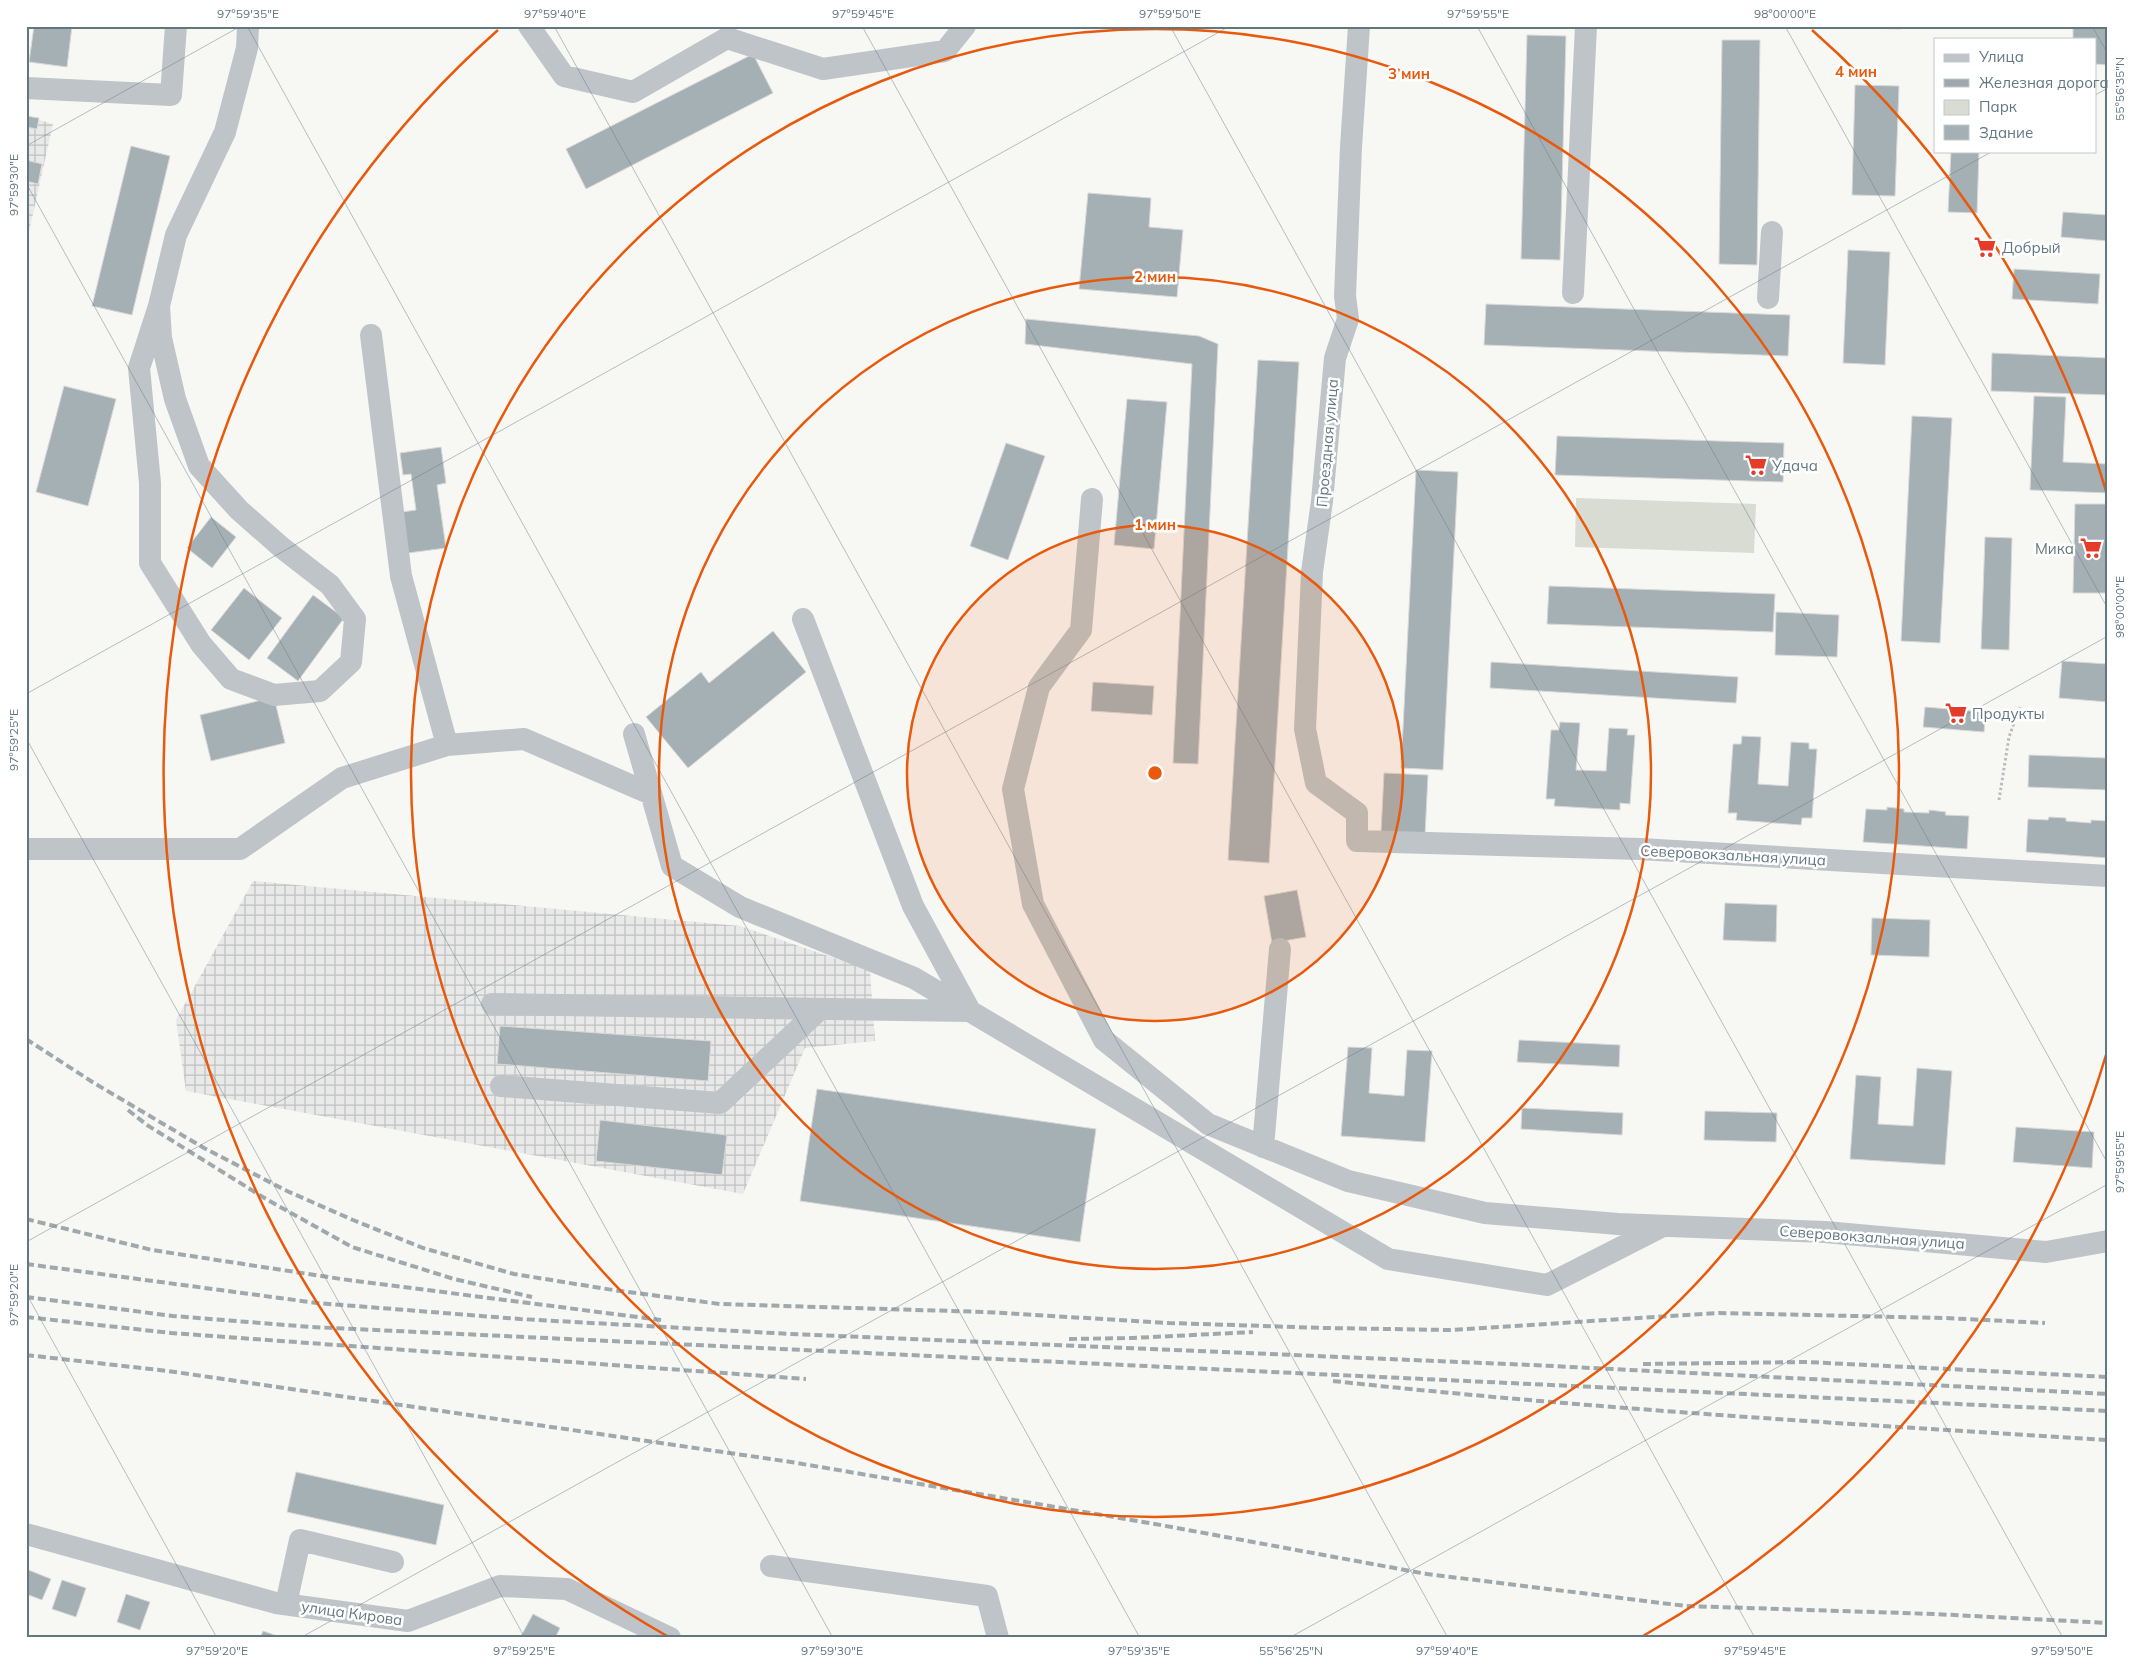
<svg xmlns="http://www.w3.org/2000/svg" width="2134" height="1664" font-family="Mulish,sans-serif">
<defs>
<pattern id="industrial-grid" width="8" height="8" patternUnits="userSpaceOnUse" patternTransform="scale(1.25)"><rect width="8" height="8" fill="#e8e9e8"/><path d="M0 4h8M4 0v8" fill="none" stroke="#bfc2c1"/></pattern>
</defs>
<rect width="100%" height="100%" fill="#f7f7f4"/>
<path fill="url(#industrial-grid)" d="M 26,116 L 53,124 L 26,245 Z
M 253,881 L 740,926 L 870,970 L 875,1041 L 805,1048 L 743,1194 L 186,1091 L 176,1020 Z"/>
<path fill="#d8dcd3" d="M 1576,498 L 1756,504 L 1754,553 L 1575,547 Z"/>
<path fill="#a5b0b4" stroke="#d9d9d7" d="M 34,26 L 72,26 L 67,67 L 29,62 Z
M 1860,26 L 1901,26 L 1901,29 L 1860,28 Z
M 2073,26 L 2108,26 L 2108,65 L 2095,64 L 2095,39 L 2073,39 Z
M 1527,35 L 1566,36 L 1560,260 L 1521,259 Z
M 1722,40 L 1760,40 L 1757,265 L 1719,264 Z
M 753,54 L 773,93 L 586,189 L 566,149 Z
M 1855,85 L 1899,86 L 1895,196 L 1852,195 Z
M 26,116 L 39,118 L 37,129 L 26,127 Z
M 131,146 L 170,156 L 132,315 L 92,306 Z
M 1951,151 L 1979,151 L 1977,213 L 1948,212 Z
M 26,160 L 42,164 L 38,184 L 26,181 Z
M 1088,193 L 1151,198 L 1149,227 L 1183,230 L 1177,297 L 1079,289 Z
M 2063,212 L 2108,215 L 2108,241 L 2061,237 Z
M 1848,250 L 1890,252 L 1885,365 L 1843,363 Z
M 2014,269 L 2100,274 L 2098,304 L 2012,299 Z
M 1486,304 L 1790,315 L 1788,356 L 1484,345 Z
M 1026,319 L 1199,336 L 1218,344 L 1198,764 L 1173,763 L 1192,364 L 1025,344 Z
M 1992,353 L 2108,358 L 2108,395 L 1991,391 Z
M 1258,360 L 1299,362 L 1269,863 L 1228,860 Z
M 64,386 L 116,399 L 88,506 L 36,492 Z
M 2034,396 L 2066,397 L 2063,462 L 2108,464 L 2108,493 L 2030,490 Z
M 1127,399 L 1167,402 L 1154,549 L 1114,545 Z
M 1912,416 L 1952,418 L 1940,643 L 1901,641 Z
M 1557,436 L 1784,443 L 1783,482 L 1555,475 Z
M 1006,443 L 1045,456 L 1008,560 L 970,546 Z
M 441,447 L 446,483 L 437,485 L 446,548 L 408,553 L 402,512 L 416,510 L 411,474 L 403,475 L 400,453 Z
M 1416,470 L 1458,472 L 1443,770 L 1401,768 Z
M 2075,504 L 2108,504 L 2108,593 L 2073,593 Z
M 211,517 L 236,537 L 212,568 L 187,548 Z
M 1985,537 L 2012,538 L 2009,650 L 1981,649 Z
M 1549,586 L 1775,594 L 1773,632 L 1547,624 Z
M 244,588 L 282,618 L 249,660 L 211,630 Z
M 313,595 L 344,618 L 298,681 L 267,658 Z
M 1776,612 L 1839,615 L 1837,657 L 1775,655 Z
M 773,631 L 806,672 L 688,768 L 646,717 L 701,672 L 709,683 Z
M 2062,661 L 2108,664 L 2108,702 L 2059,698 Z
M 1491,662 L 1738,677 L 1736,703 L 1490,688 Z
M 1093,682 L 1154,686 L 1152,715 L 1091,711 Z
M 274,697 L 285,743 L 211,761 L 200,715 Z
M 1925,707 L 1986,712 L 1984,732 L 1923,727 Z
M 1560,722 L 1580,723 L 1576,770 L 1606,771 L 1609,728 L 1628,729 L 1627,735 L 1635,735 L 1630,804 L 1620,803 L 1620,810 L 1554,806 L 1555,799 L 1546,799 L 1551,730 L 1559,730 Z
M 1742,736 L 1761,737 L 1758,784 L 1788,786 L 1791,742 L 1809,743 L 1809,749 L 1817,749 L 1812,818 L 1802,818 L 1801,825 L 1736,820 L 1737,813 L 1728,813 L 1733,744 L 1741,744 Z
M 2029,755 L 2108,758 L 2108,790 L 2028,787 Z
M 1384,773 L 1428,775 L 1425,835 L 1381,833 Z
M 1887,807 L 1904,809 L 1904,812 L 1929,813 L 1929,810 L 1946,812 L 1945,815 L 1969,816 L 1967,849 L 1863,842 L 1866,809 L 1887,810 Z
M 2049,817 L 2066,818 L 2066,821 L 2091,823 L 2091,820 L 2108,821 L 2108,858 L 2026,852 L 2028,819 L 2048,820 Z
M 1297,890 L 1306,937 L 1272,943 L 1264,896 Z
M 1725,903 L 1777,905 L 1776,942 L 1723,940 Z
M 1872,918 L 1930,920 L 1929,957 L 1871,955 Z
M 500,1026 L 711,1041 L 708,1081 L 497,1064 Z
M 1519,1040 L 1620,1045 L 1619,1067 L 1517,1062 Z
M 1348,1047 L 1372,1048 L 1369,1093 L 1404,1096 L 1407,1050 L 1432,1051 L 1425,1142 L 1341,1136 Z
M 1917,1068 L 1952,1071 L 1945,1165 L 1850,1159 L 1856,1075 L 1881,1077 L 1878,1124 L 1913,1126 Z
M 817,1089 L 1096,1129 L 1080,1242 L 800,1201 Z
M 1522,1108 L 1623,1113 L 1622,1135 L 1521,1129 Z
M 1705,1111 L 1777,1113 L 1776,1142 L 1704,1140 Z
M 600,1120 L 727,1135 L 722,1175 L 596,1161 Z
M 2016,1127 L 2094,1132 L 2092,1168 L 2013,1162 Z
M 296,1472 L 444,1505 L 436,1545 L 287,1512 Z
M 26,1569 L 51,1579 L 42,1600 L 26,1594 Z
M 62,1580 L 86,1588 L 76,1617 L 52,1609 Z
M 126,1594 L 150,1602 L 140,1630 L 117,1622 Z
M 533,1614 L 560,1628 L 555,1638 L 521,1636 Z
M 263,1631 L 283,1638 L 260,1638 Z"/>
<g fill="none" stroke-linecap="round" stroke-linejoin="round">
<path stroke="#b8bdbf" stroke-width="3" stroke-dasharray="2.5 2.5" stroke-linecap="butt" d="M 1999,800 L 2009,737 L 2020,707"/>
<path stroke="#bec4c7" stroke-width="22" d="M 529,26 L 564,76 L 633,92 L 727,38 L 823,69 L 945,51 L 965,26
M 1359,26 L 1351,147 L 1345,296 L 1348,319 L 1335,358 L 1322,501 L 1312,572 L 1305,729 L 1316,783 L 1357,813 L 1357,841 L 1640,849 L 2108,876
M 26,88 L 171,95 L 176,26
M 1573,293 L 1586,26
M 1768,298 L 1772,232
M 159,306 L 161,338 L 175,399 L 199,466 L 239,510 L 281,547 L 330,585 L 355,619 L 351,662 L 320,691 L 274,695 L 231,679 L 201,644 L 150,563 L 150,483 L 139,368 L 159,306 L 176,235 L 225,132 L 247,48 L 248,26
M 371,335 L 401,576 L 447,745 L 524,739 L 651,794
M 1092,499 L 1081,630 L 1039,687 L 1013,789 L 1033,904 L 1104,1040 L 1208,1124 L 1348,1181 L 1485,1213 L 1618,1224 L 1825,1232 L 2046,1252 L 2108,1241
M 634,734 L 672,866 L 740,907 L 914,978 L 1388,1259 L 1547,1285 L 1663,1226
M 26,849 L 240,849 L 342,778 L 447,745
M 492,1004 L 970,1011 L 913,906 L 803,619
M 501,1086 L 720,1103 L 820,1009
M 1263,1147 L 1280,949
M 26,1534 L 276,1603 L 408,1621 L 500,1586 L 567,1589 L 670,1638
M 771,1566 L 987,1596 L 998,1638
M 286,1604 L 300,1540 L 393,1562"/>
<path stroke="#9fa9ad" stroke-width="4" stroke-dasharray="8 4" stroke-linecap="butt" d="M 26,1039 L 94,1083 L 204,1148 L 287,1191 L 353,1220 L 423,1248 L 514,1274 L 613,1290 L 720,1304 L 985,1312 L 1169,1323 L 1326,1328 L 1450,1330 L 1719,1313 L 1945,1318 L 2045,1323
M 128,1110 L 147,1125 L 266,1199 L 352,1247 L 454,1279 L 532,1297
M 26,1219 L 152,1250 L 341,1279 L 661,1320
M 26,1264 L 317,1303 L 520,1319 L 791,1334 L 1532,1365 L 2108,1394
M 26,1297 L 173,1316 L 311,1327 L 2108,1411
M 26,1317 L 171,1333 L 806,1379
M 1069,1339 L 1133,1338 L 1253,1332
M 26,1355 L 168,1371 L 791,1462 L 1155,1524 L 1427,1574 L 1686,1606 L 1934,1614 L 2108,1623
M 1643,1364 L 1807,1362 L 2108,1377
M 1333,1381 C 1590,1409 1849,1424 2108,1440"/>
</g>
<path fill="none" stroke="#627780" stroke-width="1" stroke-opacity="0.45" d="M 247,26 L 1140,1638M 554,26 L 1448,1638M 862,26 L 1755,1638M 1170,26 L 2063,1638M 1477,26 L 2108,1164M 1785,26 L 2108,609M 2092,26 L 2108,54M 2095,95 L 2108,88M 26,146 L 241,26M 26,183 L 833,1638M 26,694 L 1230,26M 26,738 L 525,1638M 26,1242 L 1993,151M 26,1293 L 217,1638M 300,1638 L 2108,636M 1289,1638 L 2108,1184"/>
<circle cx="1155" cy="773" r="248" fill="#e8590c" fill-opacity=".12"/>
<g fill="none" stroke="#e8590c" stroke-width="2.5">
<circle cx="1155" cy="773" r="248"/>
<circle cx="1155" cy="773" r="496"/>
<circle cx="1155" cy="773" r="744"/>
<path d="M2106 1055A992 992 0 0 1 1643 1636M667 1636A992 992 0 0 1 498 30M1812 30A992 992 0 0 1 2106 491"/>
</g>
<defs>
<g id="supermarket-bare" transform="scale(1.725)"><path d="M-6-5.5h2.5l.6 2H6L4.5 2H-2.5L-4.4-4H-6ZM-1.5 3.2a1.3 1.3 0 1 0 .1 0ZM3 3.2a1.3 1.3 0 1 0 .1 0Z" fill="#e43c28" stroke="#fff" stroke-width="2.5" paint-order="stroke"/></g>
</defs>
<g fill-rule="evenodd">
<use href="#supermarket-bare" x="1985" y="247"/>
<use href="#supermarket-bare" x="1756" y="465"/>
<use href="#supermarket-bare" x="2091" y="548"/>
<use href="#supermarket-bare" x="1956" y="713"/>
</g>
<g text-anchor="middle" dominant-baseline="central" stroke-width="5" stroke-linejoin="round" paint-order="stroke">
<g font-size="15" fill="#627780" stroke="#fff" text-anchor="start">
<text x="2002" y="247">Добрый</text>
<text x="1772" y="465">Удача</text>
<text x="2074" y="548" text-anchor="end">Мика</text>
<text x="1972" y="713">Продукты</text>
</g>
<g font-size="15" fill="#627780" stroke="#fff">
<text transform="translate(1327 443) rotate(-85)">Проездная улица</text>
<text transform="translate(1733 855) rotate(3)">Северовокзальная улица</text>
<text transform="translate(1872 1237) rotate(4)">Северовокзальная улица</text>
<text transform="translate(352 1613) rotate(8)">улица Кирова</text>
</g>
</g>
<circle cx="1155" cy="773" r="8" fill="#e8590c" stroke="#fff" stroke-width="2.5"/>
<g font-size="15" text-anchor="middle" font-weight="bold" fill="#e8590c" stroke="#fff" stroke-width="5" stroke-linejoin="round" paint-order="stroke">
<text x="1856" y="77">4 мин</text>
<text x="1409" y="79">3 мин</text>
<text x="1155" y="282">2 мин</text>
<text x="1155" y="530">1 мин</text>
</g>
<rect width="2134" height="1664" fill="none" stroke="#ffffff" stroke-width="55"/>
<rect x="1934" y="38" width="162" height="115" fill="#ffffff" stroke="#c0c9cc"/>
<rect x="1944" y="54" width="25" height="8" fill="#bec4c7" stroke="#c0c9cc"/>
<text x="1979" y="62" font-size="15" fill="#627780">Улица</text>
<rect x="1944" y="79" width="25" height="8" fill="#9fa9ad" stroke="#c0c9cc"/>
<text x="1979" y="88" font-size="15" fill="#627780">Железная дорога</text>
<rect x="1944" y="100" width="25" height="15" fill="#d8dcd3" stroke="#c0c9cc"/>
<text x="1979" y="112" font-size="15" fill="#627780">Парк</text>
<rect x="1944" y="125" width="25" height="15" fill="#a5b0b4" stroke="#c0c9cc"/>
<text x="1979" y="138" font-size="15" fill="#627780">Здание</text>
<rect x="28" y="28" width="2078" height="1608" fill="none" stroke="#627780" stroke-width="2"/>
<g font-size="12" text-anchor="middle" fill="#627780">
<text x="248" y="18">97°59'35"E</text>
<text x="555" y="18">97°59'40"E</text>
<text x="863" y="18">97°59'45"E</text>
<text x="1170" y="18">97°59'50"E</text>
<text x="1478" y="18">97°59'55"E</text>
<text x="1785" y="18">98°00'00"E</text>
<text transform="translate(2120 89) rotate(-90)" y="4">55°56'35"N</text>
<text transform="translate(14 185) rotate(-90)" y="4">97°59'30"E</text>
<text transform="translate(2120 607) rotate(-90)" y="4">98°00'00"E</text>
<text transform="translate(14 740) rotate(-90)" y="4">97°59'25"E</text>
<text transform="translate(2120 1162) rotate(-90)" y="4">97°59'55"E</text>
<text transform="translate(14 1295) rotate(-90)" y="4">97°59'20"E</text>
<text x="217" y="1655">97°59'20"E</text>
<text x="524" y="1655">97°59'25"E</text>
<text x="832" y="1655">97°59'30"E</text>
<text x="1139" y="1655">97°59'35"E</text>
<text x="1291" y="1655">55°56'25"N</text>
<text x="1447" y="1655">97°59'40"E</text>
<text x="1755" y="1655">97°59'45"E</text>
<text x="2062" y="1655">97°59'50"E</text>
</g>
</svg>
